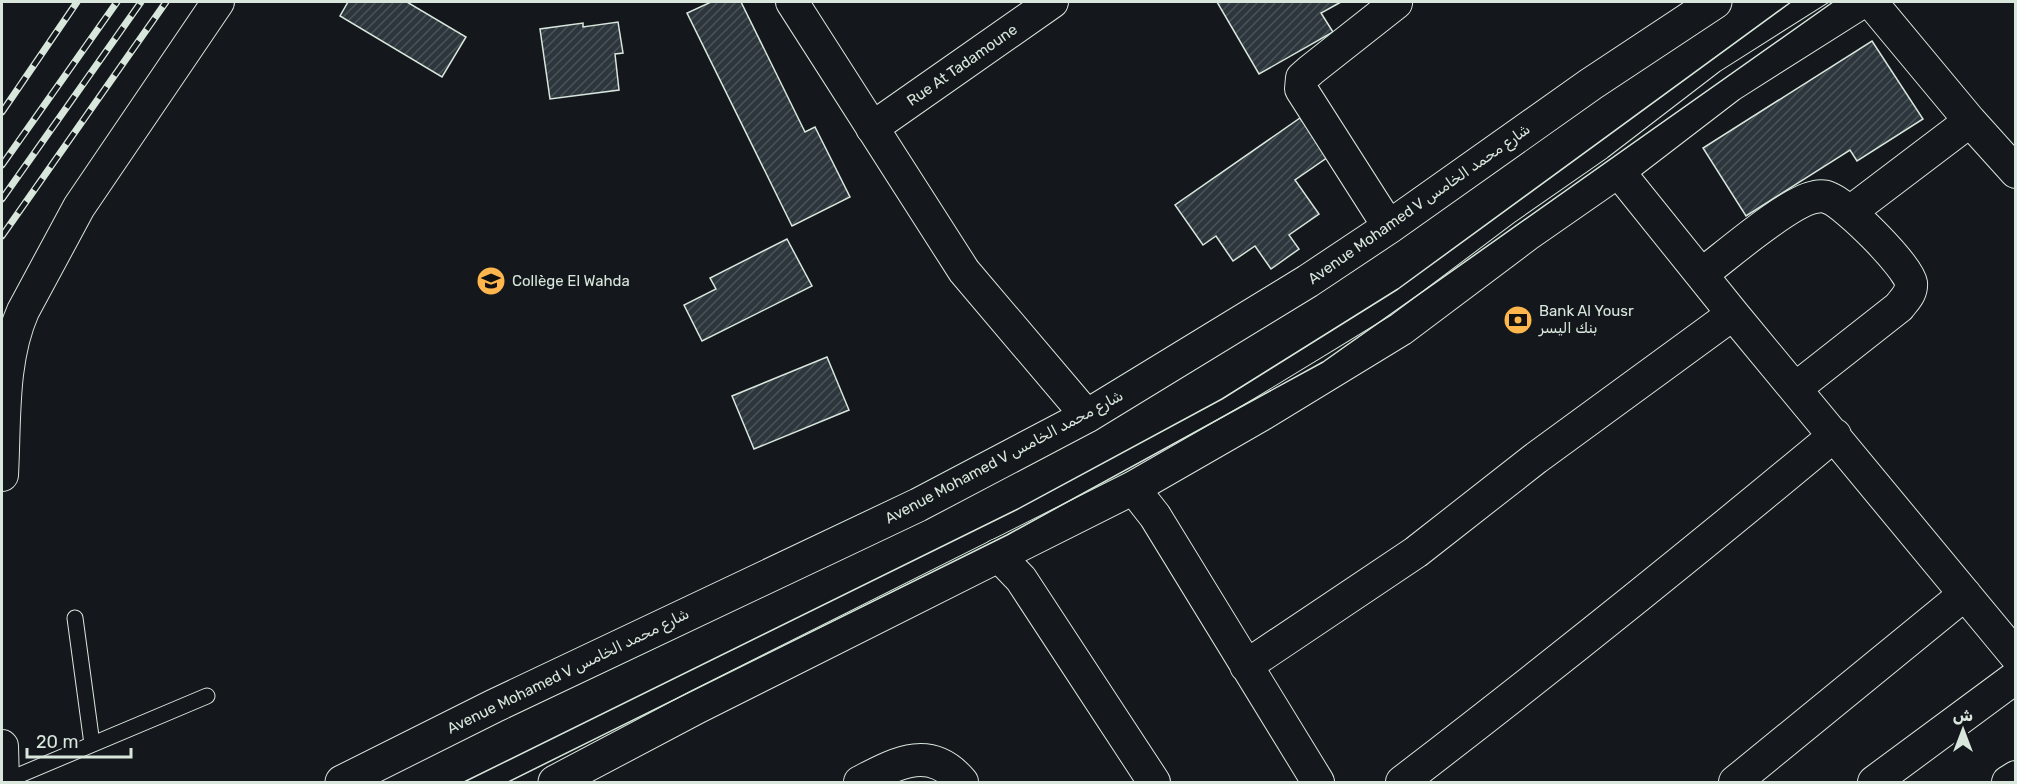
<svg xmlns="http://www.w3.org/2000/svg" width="2017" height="784" font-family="Rubik,Cairo,sans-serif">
<defs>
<pattern id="building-hatch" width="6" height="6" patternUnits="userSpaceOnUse" patternTransform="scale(1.5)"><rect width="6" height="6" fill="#2c363c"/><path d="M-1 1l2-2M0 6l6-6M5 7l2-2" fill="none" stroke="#4a5358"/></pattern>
</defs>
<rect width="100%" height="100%" fill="#14181c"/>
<path fill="url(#building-hatch)" stroke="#d8e6dc" stroke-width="1.5" d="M 348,2 L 407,2 L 466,37 L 442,77 L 340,16 Z
M 711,2 L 741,2 L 805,132 L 815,127 L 850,197 L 792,226 L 687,13 Z
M 1217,2 L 1341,2 L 1321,13 L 1333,32 L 1259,74 Z
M 618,22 L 623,53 L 615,54 L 619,90 L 550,99 L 540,29 L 583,23 L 583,27 Z
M 1872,41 L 1923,119 L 1857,161 L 1850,150 L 1746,216 L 1703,148 Z
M 1300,118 L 1328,157 L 1295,180 L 1319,214 L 1289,235 L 1299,249 L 1271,269 L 1255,246 L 1233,261 L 1216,236 L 1203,245 L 1175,205 Z
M 787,239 L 812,286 L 702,341 L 684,305 L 716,289 L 710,278 Z
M 827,357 L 849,410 L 754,449 L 732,396 Z"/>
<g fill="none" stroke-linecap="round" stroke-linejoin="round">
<g stroke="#d8e6dc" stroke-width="17">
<path id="service" d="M 75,618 L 92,744
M 3,782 L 207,696"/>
</g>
<g stroke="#d8e6dc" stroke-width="34">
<path id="minor" d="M 792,2 L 964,271 L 1087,416
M 1871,2 L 1970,121 L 2016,172
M 872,128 L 1052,2
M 1618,171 L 1733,314 L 2016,656
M 1850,212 L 1970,121
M 1389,227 L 1301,89 L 1302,78 L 1311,70 L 1396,3
M 1702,274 C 1726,256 1789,201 1815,197 C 1820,196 1825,196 1829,198 C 1846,204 1908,266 1911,283 C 1912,293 1905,299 1899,307 L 1796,388
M 2,475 C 5,421 1,361 23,311 L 79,207 L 218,2
M 1133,488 L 1155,516 L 1318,782
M 998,555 L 1021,579 L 1154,782
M 1246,666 L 1416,552 L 1536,458 L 1733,314
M 2,746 L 3,782
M 860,782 C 897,763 930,744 962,782
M 1402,782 C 1548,670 1692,554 1835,435
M 1735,782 L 1965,594
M 1874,782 L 2016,677
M 2008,782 L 2016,777"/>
</g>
<g stroke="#d8e6dc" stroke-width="35">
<path id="primary" d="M 342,782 L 494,706 L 918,505 L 1087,416 L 1308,281 L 1389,227 L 1591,84 L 1715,2
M 555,782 L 697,707 L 1133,488 L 1260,415 L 1401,329 L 1526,235 L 1618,171 L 1730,85 L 1861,2"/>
</g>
<use href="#service" stroke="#14181c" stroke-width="15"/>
<use href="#minor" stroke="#14181c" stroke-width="32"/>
<use href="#primary" stroke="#14181c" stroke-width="33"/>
<path stroke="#d8e6dc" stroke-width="1.5" d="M 464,782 L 1016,510 L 1222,399 L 1398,289 L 1791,2
M 508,782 L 1007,535 L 1323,362 L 1833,2"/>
<g stroke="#d8e6dc" stroke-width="7">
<path id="rail" d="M 2,112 L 77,2
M 2,165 L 117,2
M 2,199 L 141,2
M 2,236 L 166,2"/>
</g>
<use href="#rail" stroke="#14181c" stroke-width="4.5" stroke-dasharray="14" stroke-linecap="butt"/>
</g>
<defs>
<g id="school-disc" transform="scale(1.5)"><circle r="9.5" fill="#ffb74d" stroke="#14181c"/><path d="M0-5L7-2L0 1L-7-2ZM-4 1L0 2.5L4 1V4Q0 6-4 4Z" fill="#111"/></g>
<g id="bank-disc" transform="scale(1.5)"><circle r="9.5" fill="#ffb74d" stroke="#14181c"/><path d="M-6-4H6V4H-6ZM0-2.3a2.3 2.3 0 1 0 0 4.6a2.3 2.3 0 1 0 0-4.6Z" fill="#111"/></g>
</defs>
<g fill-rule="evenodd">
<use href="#school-disc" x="491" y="281"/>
<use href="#bank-disc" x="1518" y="320"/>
</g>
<g text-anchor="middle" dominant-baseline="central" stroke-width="4.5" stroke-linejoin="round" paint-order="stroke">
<g font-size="15" fill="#d8e6dc" stroke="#14181c">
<text transform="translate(962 65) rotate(-35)">Rue At Tadamoune</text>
<text transform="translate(1419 204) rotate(-35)">Avenue Mohamed V شارع محمد الخامس</text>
<text transform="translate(1004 457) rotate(-28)">Avenue Mohamed V شارع محمد الخامس</text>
<text transform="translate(568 671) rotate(-26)">Avenue Mohamed V شارع محمد الخامس</text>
</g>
<g font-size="15" fill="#d8e6dc" stroke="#14181c" text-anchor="start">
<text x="512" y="281">Collège El Wahda</text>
<text x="1539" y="311">Bank Al Yousr<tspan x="1539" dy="17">بنك اليسر</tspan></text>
</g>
</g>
<rect width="2017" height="784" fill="none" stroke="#d8e6dc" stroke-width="6"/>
<g transform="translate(1963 730)" stroke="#14181c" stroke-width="4.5" paint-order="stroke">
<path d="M0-4.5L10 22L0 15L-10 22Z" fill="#d8e6dc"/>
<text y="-9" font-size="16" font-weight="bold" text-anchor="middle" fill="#d8e6dc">ش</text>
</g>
<path d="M27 748v9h104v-9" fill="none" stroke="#d8e6dc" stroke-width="3"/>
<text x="36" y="748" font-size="18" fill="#d8e6dc" stroke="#14181c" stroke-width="4.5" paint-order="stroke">20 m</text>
</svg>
